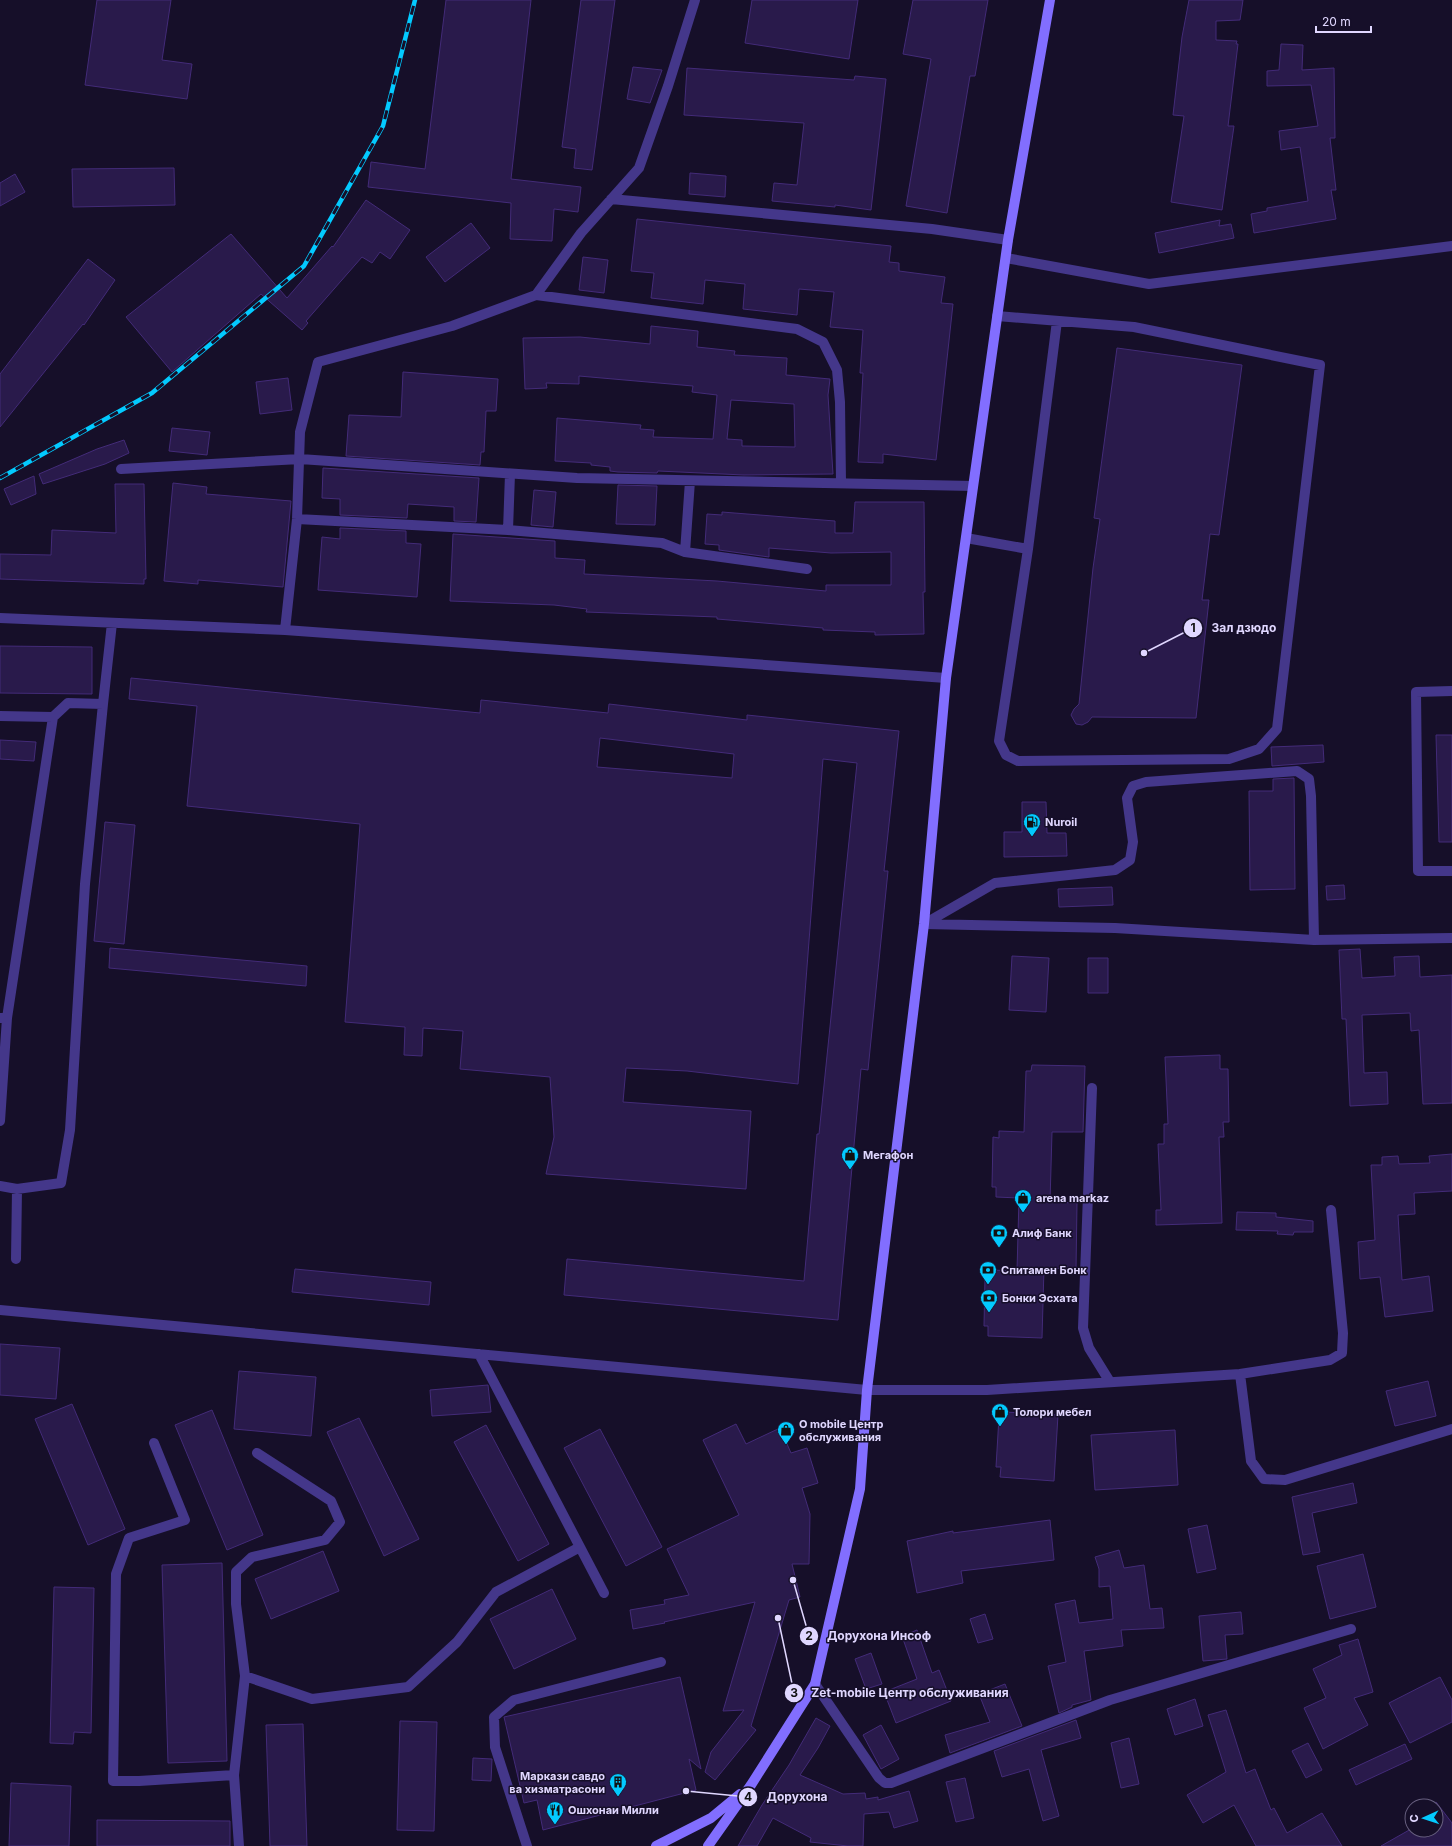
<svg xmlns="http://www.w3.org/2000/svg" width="1452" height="1846" font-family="Inter,sans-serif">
<rect width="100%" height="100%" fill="#160f29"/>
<path fill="#291a4b" stroke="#432b78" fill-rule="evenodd" d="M 97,0 L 171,0 L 162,60 L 192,64 L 187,99 L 85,85 Z
M 446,0 L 531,0 L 511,179 L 581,187 L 578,212 L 554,209 L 552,241 L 510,239 L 511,203 L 368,187 L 371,162 L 425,169 Z
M 581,0 L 615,0 L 592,170 L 574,168 L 576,149 L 562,147 Z
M 752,0 L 858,0 L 849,59 L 745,43 Z
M 913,0 L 988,0 L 975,76 L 970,76 L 947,213 L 906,206 L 931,59 L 903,54 Z
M 1189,0 L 1243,0 L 1240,20 L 1216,21 L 1216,40 L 1237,41 L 1236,44 L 1238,44 L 1228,126 L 1234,126 L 1222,210 L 1171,202 L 1184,116 L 1173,115 L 1182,37 Z
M 1281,44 L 1303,45 L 1302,70 L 1334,68 L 1335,138 L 1330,138 L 1336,190 L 1331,190 L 1336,219 L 1254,233 L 1251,214 L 1267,211 L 1267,208 L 1308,201 L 1300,147 L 1281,150 L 1279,131 L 1318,126 L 1311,85 L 1267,86 L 1267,71 L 1279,70 Z
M 633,67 L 662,70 L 650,103 L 627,99 Z
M 687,68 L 854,80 L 855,76 L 886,79 L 871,210 L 835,205 L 835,207 L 772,201 L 774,183 L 797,185 L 804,123 L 684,115 Z
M 174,168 L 175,205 L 73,207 L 72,169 Z
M 690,173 L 726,176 L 725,197 L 689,194 Z
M 15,174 L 25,192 L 0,206 L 0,183 Z
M 366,200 L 410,230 L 390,259 L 380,252 L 372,263 L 362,257 L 306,321 L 308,323 L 302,330 L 261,294 L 172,372 L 126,317 L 231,234 L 287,298 L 332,246 L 333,247 Z
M 637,219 L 891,246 L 889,262 L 899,263 L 899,271 L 945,277 L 941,303 L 953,304 L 936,460 L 883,454 L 883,463 L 858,462 L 863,373 L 860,373 L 863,330 L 830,327 L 834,292 L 799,289 L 797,315 L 743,309 L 745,284 L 705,280 L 703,304 L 651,298 L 654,273 L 631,271 Z
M 1220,220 L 1219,226 L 1231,224 L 1234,238 L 1159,253 L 1155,233 Z
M 471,223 L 490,248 L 445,282 L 426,257 Z
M 583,257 L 608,260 L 604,293 L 579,290 Z
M 88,259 L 115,280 L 84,325 L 83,324 L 0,427 L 0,374 Z
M 651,326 L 698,331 L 697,347 L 735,351 L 734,355 L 787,358 L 786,375 L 830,379 L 828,395 L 833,474 L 744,475 L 658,471 L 657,473 L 618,472 L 610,471 L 610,467 L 591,465 L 591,463 L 555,461 L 557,418 L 641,425 L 640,429 L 654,430 L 653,437 L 713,439 L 717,395 L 692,392 L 693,386 L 579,376 L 579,384 L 546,383 L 547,388 L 525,389 L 523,338 L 580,337 L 650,344 ZM 731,400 L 794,404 L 795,447 L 742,446 L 742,440 L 727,439 Z
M 1117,348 L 1242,365 L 1219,535 L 1210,534 L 1202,600 L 1209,600 L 1196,718 L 1092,717 L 1088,722 L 1082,725 L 1076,724 L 1071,715 L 1074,709 L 1079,704 L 1093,568 L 1100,519 L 1094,518 Z
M 403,372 L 498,379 L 496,411 L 486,411 L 484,452 L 481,452 L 480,465 L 346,456 L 349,415 L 401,417 Z
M 288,378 L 292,410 L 260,414 L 256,382 Z
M 172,428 L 210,432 L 207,455 L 169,451 Z
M 124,440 L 129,453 L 105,464 L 43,484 L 39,474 L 97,449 Z
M 323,468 L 479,478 L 476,522 L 454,521 L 454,507 L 408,504 L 407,518 L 340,515 L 340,499 L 322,498 Z
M 34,476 L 36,494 L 11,505 L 4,489 Z
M 173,483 L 207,487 L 206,494 L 291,501 L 283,587 L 198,580 L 198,584 L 164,581 Z
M 115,484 L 144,484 L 146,579 L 144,579 L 144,584 L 0,579 L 0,554 L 51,555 L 52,530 L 116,533 Z
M 618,485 L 657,486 L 655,525 L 616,524 Z
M 534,490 L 556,492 L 553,527 L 531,525 Z
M 855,502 L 924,502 L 925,592 L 923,592 L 924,634 L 875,635 L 875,632 L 823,630 L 823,628 L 717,619 L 717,617 L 586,612 L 587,609 L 554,605 L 450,601 L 453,534 L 555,541 L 555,558 L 585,560 L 584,574 L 717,581 L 826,591 L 826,585 L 891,585 L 891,552 L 831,553 L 769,548 L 769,557 L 719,550 L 719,545 L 705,544 L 707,514 L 722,515 L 722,512 L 835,521 L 835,533 L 853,533 Z
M 340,528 L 406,531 L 406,543 L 421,544 L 417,597 L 318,590 L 322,537 L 340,539 Z
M 0,646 L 92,647 L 92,694 L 0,693 Z
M 131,678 L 480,713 L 481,700 L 608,713 L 609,704 L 747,720 L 747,715 L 899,731 L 884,871 L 888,871 L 868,1070 L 861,1069 L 838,1320 L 564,1295 L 567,1259 L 804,1281 L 817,1134 L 819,1134 L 857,763 L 823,759 L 798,1084 L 687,1071 L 626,1068 L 623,1102 L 751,1111 L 746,1189 L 546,1174 L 554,1137 L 550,1077 L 460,1069 L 463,1031 L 423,1028 L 422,1056 L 404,1055 L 405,1027 L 345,1022 L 360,824 L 187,806 L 197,706 L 129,699 ZM 600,738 L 734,754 L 732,778 L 597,767 Z
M 1436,735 L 1452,735 L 1452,842 L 1439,842 Z
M 0,740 L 36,742 L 34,761 L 0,759 Z
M 1323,745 L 1324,762 L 1272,766 L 1271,747 Z
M 1294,778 L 1295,889 L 1250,890 L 1249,791 L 1273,791 L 1273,779 Z
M 1022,802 L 1046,802 L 1047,833 L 1066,833 L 1067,856 L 1004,857 L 1004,832 L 1022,832 Z
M 105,822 L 135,825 L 124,944 L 94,941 Z
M 1344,885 L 1345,899 L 1327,900 L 1326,886 Z
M 1112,887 L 1113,905 L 1059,907 L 1058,889 Z
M 110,948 L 307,966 L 306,986 L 109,968 Z
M 1360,949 L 1362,978 L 1395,976 L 1394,957 L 1419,956 L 1420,977 L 1452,975 L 1452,1103 L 1423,1104 L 1419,1030 L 1411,1031 L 1410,1013 L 1362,1015 L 1364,1073 L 1387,1072 L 1388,1104 L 1350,1106 L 1346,1019 L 1342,1019 L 1339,950 Z
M 1012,956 L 1049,958 L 1046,1012 L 1009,1010 Z
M 1088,958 L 1108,958 L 1108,993 L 1088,993 Z
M 1220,1055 L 1220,1069 L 1228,1069 L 1229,1122 L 1223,1122 L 1224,1137 L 1219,1137 L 1222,1223 L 1156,1225 L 1156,1210 L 1161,1210 L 1158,1144 L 1164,1144 L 1164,1124 L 1168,1124 L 1165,1057 Z
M 1032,1065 L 1085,1066 L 1083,1132 L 1052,1132 L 1050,1202 L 1077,1203 L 1076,1269 L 1044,1268 L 1042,1338 L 988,1336 L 988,1326 L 984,1326 L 985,1277 L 990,1277 L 991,1270 L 1017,1271 L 1019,1198 L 996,1197 L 996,1187 L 992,1187 L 993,1137 L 999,1138 L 999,1131 L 1024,1132 L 1026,1071 L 1031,1071 Z
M 1452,1154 L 1452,1191 L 1414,1193 L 1415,1214 L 1398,1215 L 1402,1280 L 1429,1276 L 1433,1311 L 1385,1317 L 1380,1277 L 1360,1279 L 1358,1242 L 1375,1240 L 1371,1165 L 1382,1165 L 1382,1157 L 1398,1156 L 1399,1164 L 1430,1163 L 1429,1156 Z
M 1237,1212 L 1276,1213 L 1276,1217 L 1313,1221 L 1313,1232 L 1294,1232 L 1293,1235 L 1277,1234 L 1278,1231 L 1236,1230 Z
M 295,1269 L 431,1282 L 429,1305 L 292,1292 Z
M 0,1344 L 60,1348 L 56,1399 L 0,1395 Z
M 239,1371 L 316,1377 L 311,1436 L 234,1429 Z
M 1428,1381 L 1436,1416 L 1395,1426 L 1386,1391 Z
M 488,1385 L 491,1412 L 432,1416 L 430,1390 Z
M 72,1404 L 125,1529 L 88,1545 L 35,1419 Z
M 212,1410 L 263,1535 L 227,1550 L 175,1425 Z
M 1005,1412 L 1058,1415 L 1054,1481 L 1000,1477 L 1001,1467 L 996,1467 L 999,1417 L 1005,1418 Z
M 359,1418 L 419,1539 L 384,1556 L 327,1432 Z
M 736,1424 L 746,1444 L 780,1428 L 791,1453 L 807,1448 L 818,1483 L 802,1488 L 810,1514 L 809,1564 L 792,1564 L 800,1597 L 789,1600 L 751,1726 L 756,1730 L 715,1780 L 705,1772 L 711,1752 L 744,1710 L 723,1711 L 755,1602 L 664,1622 L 665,1623 L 633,1629 L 630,1610 L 665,1604 L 664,1600 L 689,1595 L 667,1549 L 739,1515 L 703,1440 Z
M 486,1425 L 549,1544 L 518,1561 L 454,1442 Z
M 600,1429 L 662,1547 L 626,1566 L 564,1448 Z
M 1175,1430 L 1178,1485 L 1095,1490 L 1091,1435 Z
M 1353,1483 L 1357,1503 L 1312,1513 L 1320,1552 L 1303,1555 L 1292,1497 Z
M 1050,1520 L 1054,1560 L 961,1571 L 963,1583 L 917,1593 L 907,1541 L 953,1531 L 953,1533 Z
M 1207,1525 L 1216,1569 L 1197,1573 L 1188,1529 Z
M 1119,1550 L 1124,1568 L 1144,1565 L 1150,1609 L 1162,1608 L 1164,1628 L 1121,1630 L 1123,1646 L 1084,1651 L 1091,1700 L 1072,1705 L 1072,1707 L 1059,1713 L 1048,1666 L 1066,1662 L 1055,1604 L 1075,1600 L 1079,1623 L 1113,1619 L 1110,1586 L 1099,1587 L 1099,1569 L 1095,1557 Z
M 323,1551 L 339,1591 L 271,1619 L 255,1579 Z
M 1363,1554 L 1376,1607 L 1330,1619 L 1317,1566 Z
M 222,1563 L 227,1761 L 168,1763 L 162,1565 Z
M 54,1587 L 94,1588 L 91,1733 L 74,1732 L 73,1744 L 50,1743 Z
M 552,1589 L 576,1639 L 514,1669 L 490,1619 Z
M 1241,1612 L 1243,1634 L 1225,1635 L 1227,1659 L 1203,1661 L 1199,1616 Z
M 985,1614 L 993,1639 L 978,1643 L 970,1619 Z
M 917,1630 L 932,1673 L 939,1670 L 951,1701 L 896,1723 L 884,1692 L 917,1679 L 902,1636 Z
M 1358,1639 L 1373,1692 L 1354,1698 L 1368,1725 L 1323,1749 L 1304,1708 L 1326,1698 L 1313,1669 L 1342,1655 L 1339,1645 Z
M 871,1653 L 882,1684 L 866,1689 L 855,1659 Z
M 680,1677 L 701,1769 L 689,1759 L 696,1790 L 543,1830 L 537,1800 L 524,1803 L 504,1717 Z
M 1440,1677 L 1452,1700 L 1452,1722 L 1410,1743 L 1389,1703 Z
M 1005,1684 L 1022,1726 L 950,1753 L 945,1735 L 990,1722 L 979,1694 Z
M 1195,1699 L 1203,1726 L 1175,1735 L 1167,1709 Z
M 1226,1710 L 1246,1773 L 1255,1769 L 1271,1810 L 1274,1808 L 1287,1833 L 1322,1813 L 1342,1846 L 1256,1846 L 1234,1805 L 1203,1823 L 1187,1795 L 1226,1772 L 1208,1715 Z
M 816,1718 L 830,1726 L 818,1748 L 800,1775 L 843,1794 L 865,1793 L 866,1799 L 878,1797 L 878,1800 L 909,1791 L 918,1821 L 894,1828 L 889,1812 L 864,1814 L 863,1846 L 848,1846 L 810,1842 L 811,1838 L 773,1818 L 757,1846 L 738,1846 L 762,1805 L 789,1765 Z
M 1076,1720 L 1081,1738 L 1041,1750 L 1059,1816 L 1043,1821 L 1029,1769 L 1002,1777 L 994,1751 Z
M 400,1721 L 437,1722 L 434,1831 L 397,1830 Z
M 303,1724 L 307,1846 L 270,1846 L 266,1725 Z
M 881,1725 L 899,1759 L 881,1769 L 863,1735 Z
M 1129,1738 L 1139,1784 L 1121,1788 L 1111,1743 Z
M 1308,1743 L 1322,1770 L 1306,1778 L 1292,1751 Z
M 1405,1744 L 1412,1759 L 1356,1785 L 1349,1770 Z
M 473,1758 L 492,1759 L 491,1781 L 472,1780 Z
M 965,1778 L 974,1818 L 956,1822 L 946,1782 Z
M 11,1783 L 71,1786 L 69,1846 L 9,1846 Z
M 1436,1802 L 1452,1823 L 1452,1846 L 1381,1846 L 1411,1829 L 1407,1824 L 1412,1821 L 1412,1830 L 1436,1830 L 1436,1806 L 1431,1806 Z
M 97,1820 L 230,1821 L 230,1846 L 97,1846 Z"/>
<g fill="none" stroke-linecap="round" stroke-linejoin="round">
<path stroke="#44378a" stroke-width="10" d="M 611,199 L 932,229 L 1008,240
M 1006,258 L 1149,284 L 1452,246
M 536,295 L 797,329 L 823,342 L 837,370 L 840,402 L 841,483
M 997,316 L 1134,327 L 1320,365 L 1277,729 L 1259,749 L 1229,759 L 1018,761 L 1006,755 L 999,741 L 1028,549 L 1057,321
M 121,469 L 300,459 L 577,478 L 973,486
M 297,519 L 508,530 L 662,543 L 685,552 L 807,569
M 508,530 L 510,474
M 966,538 L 1028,549
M 685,552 L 690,481
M 0,618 L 285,630 L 946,678
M 285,630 L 297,519 L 300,432 L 318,362 L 452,326 L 536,295 L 581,233 L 639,168 L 668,86 L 695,0
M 1452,691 L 1416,692 L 1418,871 L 1452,871
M 0,716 L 53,717
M 924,924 L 995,883 L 1115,870 L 1130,860 L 1133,842 L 1127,798 L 1133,786 L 1146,782 L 1297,771 L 1309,779 L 1311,796 L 1314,940
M 924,924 L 1115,928 L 1314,940 L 1452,938
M 0,1018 L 7,1018 L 53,717 L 68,703 L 103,704 L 112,623
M 1092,1088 L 1083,1328 L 1089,1348 L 1110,1382
M 0,1121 L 7,1018
M 0,1186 L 17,1189 L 61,1183 L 70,1130 L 85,884 L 103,704
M 1331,1210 L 1343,1333 L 1342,1353 L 1330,1360 L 1240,1374 L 1251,1461 L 1264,1479 L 1285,1480 L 1452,1429
M 16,1259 L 17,1189
M 0,1310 L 867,1390 L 987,1390 L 1240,1374
M 479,1354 L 604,1593
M 154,1443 L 185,1520 L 129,1538 L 116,1574 L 113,1781 L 139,1781 L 234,1775
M 245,1676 L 236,1604 L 236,1572 L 252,1557 L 325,1540 L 340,1522 L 331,1501 L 257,1453
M 815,1684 L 879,1778 L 885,1783 L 891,1783 L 1110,1700 L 1351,1629
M 239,1846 L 234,1775 L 245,1676 L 312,1699 L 408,1687 L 457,1642 L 496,1592 L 580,1547
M 527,1846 L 495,1747 L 494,1717 L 514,1700 L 661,1662"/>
<path stroke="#826eff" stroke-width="10" d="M 656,1846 L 711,1818 L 740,1794
M 708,1846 L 751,1785 L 815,1684 L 860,1489 L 867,1390 L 924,924 L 946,678 L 1008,240 L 1050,0"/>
<g stroke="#03caff" stroke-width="4.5">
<path id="rail" d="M 0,478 L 152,393 L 304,266 L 383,126 L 415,0"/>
</g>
<use href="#rail" stroke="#160f29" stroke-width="3" stroke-dasharray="9" stroke-linecap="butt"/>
</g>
<defs>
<g id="fuel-pin" transform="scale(0.9)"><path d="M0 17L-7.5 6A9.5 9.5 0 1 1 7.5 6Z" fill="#03caff" stroke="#160f29"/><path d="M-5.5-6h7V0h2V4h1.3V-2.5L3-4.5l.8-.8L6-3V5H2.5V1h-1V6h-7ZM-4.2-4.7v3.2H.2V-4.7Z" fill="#111"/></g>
<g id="shop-pin" transform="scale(0.9)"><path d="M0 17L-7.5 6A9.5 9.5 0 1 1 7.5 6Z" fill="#03caff" stroke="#160f29"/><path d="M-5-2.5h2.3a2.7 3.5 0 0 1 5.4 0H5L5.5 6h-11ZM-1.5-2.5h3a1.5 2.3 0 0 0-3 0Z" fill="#111"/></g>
<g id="bank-pin" transform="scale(0.9)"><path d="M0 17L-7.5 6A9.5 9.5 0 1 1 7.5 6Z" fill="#03caff" stroke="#160f29"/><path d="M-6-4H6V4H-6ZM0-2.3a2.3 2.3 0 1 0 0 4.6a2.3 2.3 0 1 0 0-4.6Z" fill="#111"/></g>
<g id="building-pin" transform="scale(0.9)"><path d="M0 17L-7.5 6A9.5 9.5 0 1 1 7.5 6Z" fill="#03caff" stroke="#160f29"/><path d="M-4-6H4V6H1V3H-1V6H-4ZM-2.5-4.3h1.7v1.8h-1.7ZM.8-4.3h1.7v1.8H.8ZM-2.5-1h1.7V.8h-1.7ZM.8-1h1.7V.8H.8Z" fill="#111"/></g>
<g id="restaurant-pin" transform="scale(0.9)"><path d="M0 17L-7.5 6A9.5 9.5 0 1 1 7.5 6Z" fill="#03caff" stroke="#160f29"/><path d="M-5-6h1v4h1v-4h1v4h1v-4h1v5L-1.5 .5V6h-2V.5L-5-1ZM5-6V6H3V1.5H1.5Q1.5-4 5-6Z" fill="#111"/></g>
</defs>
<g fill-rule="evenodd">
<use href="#fuel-pin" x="1032" y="822"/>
<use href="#shop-pin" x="850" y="1155"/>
<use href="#shop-pin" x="1023" y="1198"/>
<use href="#bank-pin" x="999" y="1233"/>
<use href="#bank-pin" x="988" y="1270"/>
<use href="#bank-pin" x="989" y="1298"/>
<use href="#shop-pin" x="1000" y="1412"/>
<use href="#shop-pin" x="786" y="1430"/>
<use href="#building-pin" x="618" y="1782"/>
<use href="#restaurant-pin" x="555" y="1810"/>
</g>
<g text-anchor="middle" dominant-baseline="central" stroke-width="3" stroke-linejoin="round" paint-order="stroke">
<g font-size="11" font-weight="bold" fill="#e0d7ff" stroke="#160f29" text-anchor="start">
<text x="1045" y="822">Nuroil</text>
<text x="863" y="1155">Мегафон</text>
<text x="1036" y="1198">arena markaz</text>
<text x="1012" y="1233">Алиф Банк</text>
<text x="1001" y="1270">Спитамен Бонк</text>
<text x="1002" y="1298">Бонки Эсхата</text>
<text x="1013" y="1412">Толори мебел</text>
<text x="799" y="1424">O mobile Центр<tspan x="799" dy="13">обслуживания</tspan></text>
<text x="605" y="1776" text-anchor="end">Маркази савдо<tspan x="605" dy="13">ва хизматрасони</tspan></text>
<text x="568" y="1810">Ошхонаи Милли</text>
</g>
</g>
<path fill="none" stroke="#e0d7ff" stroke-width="1.5" d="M1144 653L1193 628M793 1580L809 1636M778 1618L794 1693M686 1791L748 1797"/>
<g fill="#e0d7ff" stroke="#160f29" stroke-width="1.5">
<circle cx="1144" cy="653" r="4"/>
<circle cx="793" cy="1580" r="4"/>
<circle cx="778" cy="1618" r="4"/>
<circle cx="686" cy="1791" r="4"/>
<circle cx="1193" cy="628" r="10"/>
<circle cx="809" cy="1636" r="10"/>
<circle cx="794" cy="1693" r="10"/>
<circle cx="748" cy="1797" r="10"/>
</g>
<g font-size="12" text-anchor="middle" font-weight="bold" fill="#111">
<text x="1193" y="632">1</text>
<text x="809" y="1640">2</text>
<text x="794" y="1697">3</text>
<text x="748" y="1801">4</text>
</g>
<g font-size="12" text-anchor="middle" font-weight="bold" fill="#e0d7ff" stroke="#160f29" stroke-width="3" stroke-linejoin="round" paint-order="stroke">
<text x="1244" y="632">Зал дзюдо</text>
<text x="879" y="1640">Дорухона Инсоф</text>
<text x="910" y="1697">Zet-mobile Центр обслуживания</text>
<text x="797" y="1801">Дорухона</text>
</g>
<g transform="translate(1424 1818) rotate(267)"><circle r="19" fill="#160f29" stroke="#675f7f"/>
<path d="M0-3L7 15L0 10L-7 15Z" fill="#03caff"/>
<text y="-6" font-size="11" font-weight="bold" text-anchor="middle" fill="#e0d7ff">С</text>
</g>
<path d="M1316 26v6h55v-6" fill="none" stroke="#e0d7ff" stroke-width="2"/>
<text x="1322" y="26" font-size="12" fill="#e0d7ff" stroke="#160f29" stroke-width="3" paint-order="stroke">20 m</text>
</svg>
